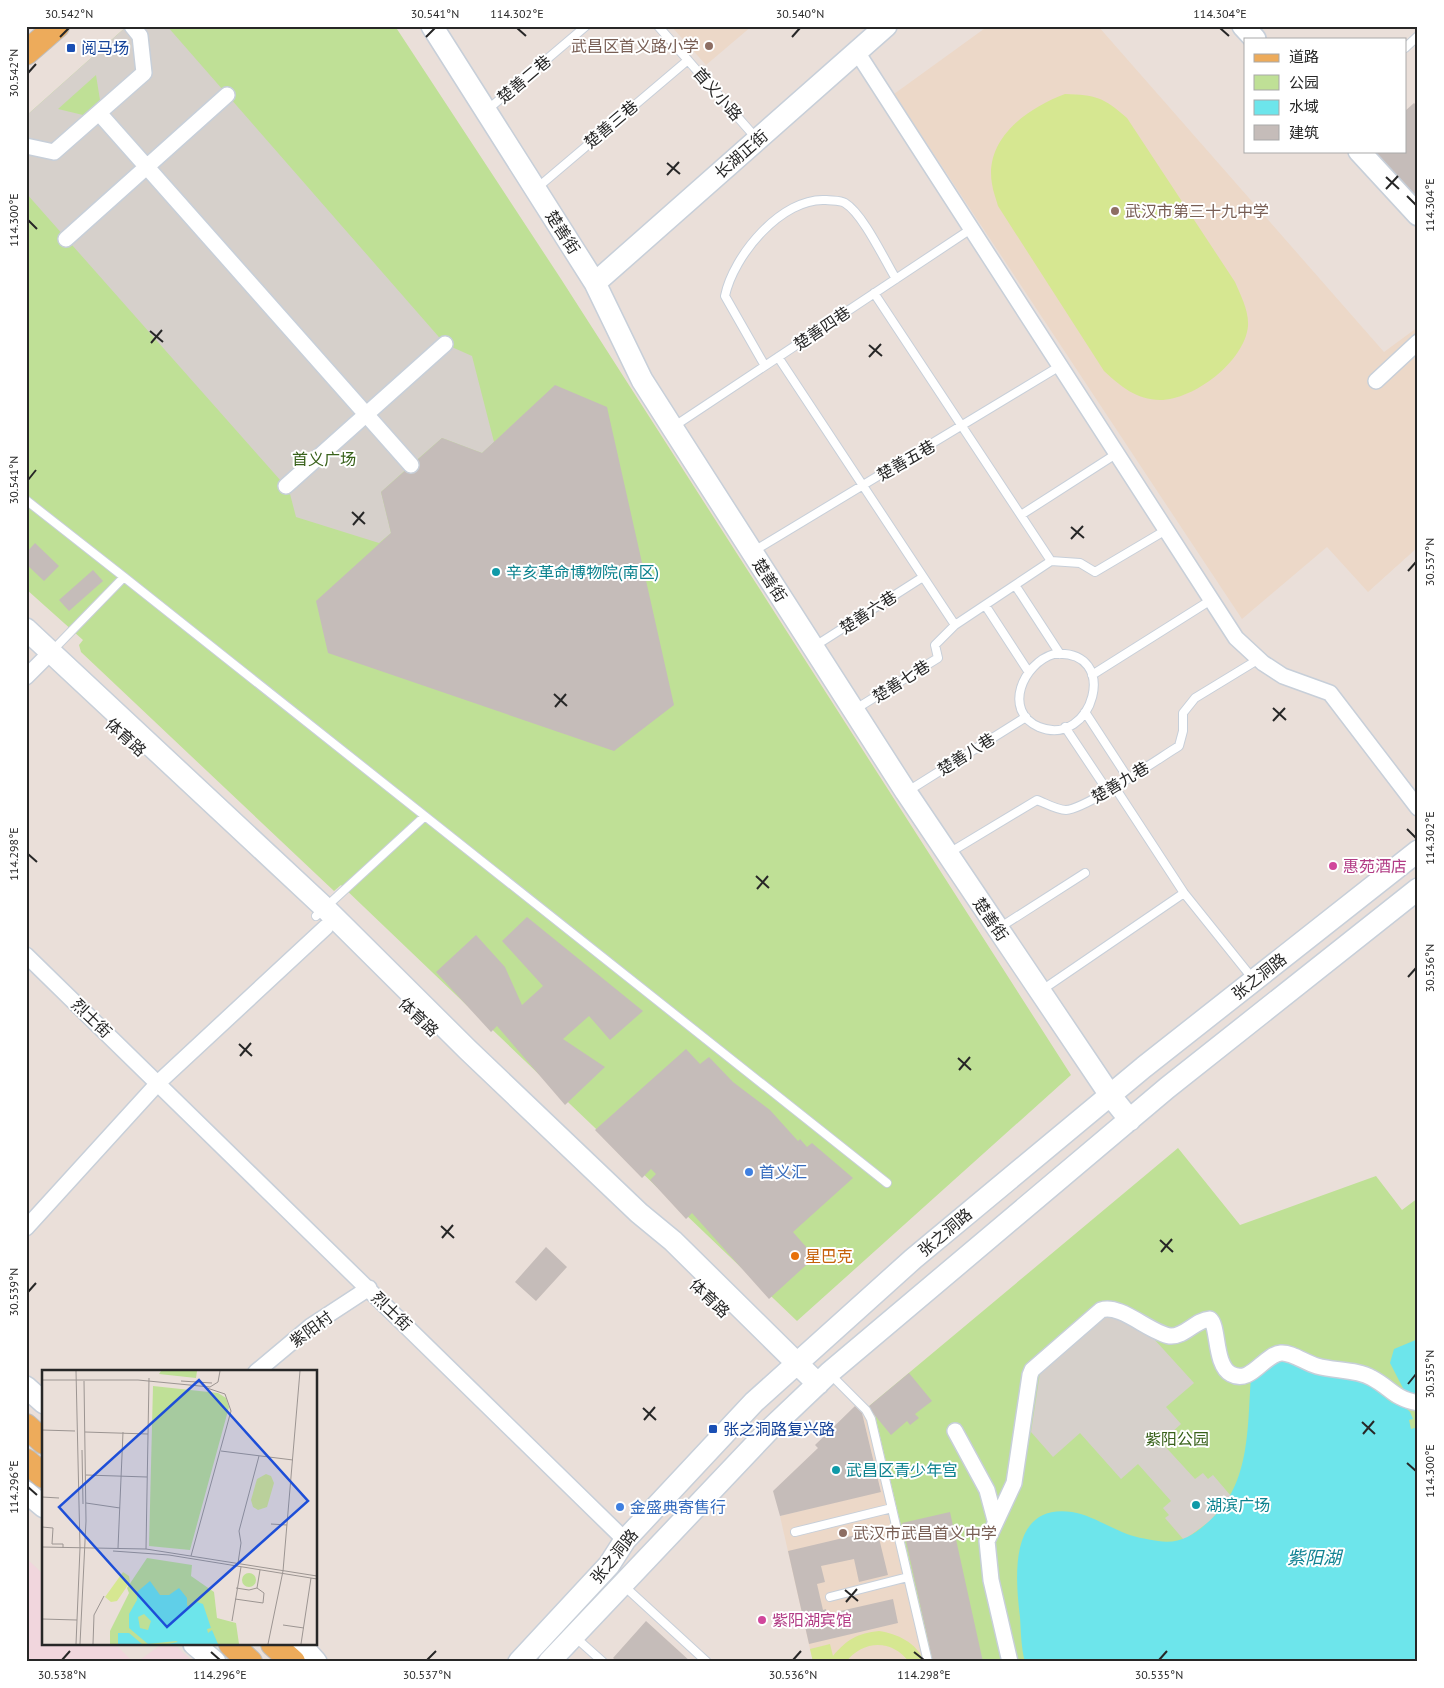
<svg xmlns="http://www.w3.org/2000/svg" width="1444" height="1688" font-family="'PT Sans','Noto Sans SC',sans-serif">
<rect width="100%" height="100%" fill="#eadfd9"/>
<path fill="#ecd8c8" d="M 671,26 L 752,26 L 706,65 Z
M 988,26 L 1098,26 L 1384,352 L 1418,327 L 1418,547 L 1368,592 L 1327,547 L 1242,619 L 894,94 Z
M 861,1400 L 875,1415 L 933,1662 L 813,1662 L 780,1516 L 881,1491 L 862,1413 L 855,1406 Z"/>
<path fill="#f1d6dd" d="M 26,1558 L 44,1575 L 44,1644 L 115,1644 L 133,1662 L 26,1662 Z
M 162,1644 L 174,1644 L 193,1662 L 137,1662 Z"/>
<path fill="#bfe096" d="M 127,26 L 395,26 L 561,279 L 1071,1075 L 797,1321 L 341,885 L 334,891 L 81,652 L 79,645 L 83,640 L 26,589 L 26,116 Z
M 1178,1148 L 1240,1225 L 1376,1176 L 1402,1210 L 1418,1198 L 1418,1662 L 933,1662 L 875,1415 L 868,1407 Z"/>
<path fill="#d6e791" d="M 1065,94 C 1096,95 1103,97 1127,118 L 1235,282 C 1241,296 1249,311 1248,326 C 1245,361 1194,400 1160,400 C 1137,400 1120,386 1104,371 L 998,206 C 996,199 993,191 992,184 C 984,138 1028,108 1065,94 Z
M 879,1631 C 897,1634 917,1642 924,1662 L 909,1662 C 892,1639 863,1640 846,1662 L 813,1662 L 810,1649 L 830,1644 L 833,1656 C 846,1640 858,1633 879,1631 Z"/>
<path fill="#d6d0cb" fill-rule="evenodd" d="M 127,26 L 167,26 L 445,344 L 472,356 L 494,442 L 482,453 L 442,438 L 411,465 L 381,492 L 391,533 L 379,543 L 296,517 L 289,490 L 26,193 L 26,116 ZM 96,75 L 100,100 L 83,115 L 58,109 Z
M 1106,1315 L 1114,1316 L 1154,1339 L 1194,1383 L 1166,1407 L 1181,1424 L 1161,1442 L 1195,1479 L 1203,1473 L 1208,1479 L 1213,1475 L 1231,1496 L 1210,1521 L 1184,1540 L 1165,1518 L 1169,1515 L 1163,1508 L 1171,1501 L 1138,1464 L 1121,1479 L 1080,1433 L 1053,1457 L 1031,1432 L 1040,1373 Z"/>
<path fill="#6de5eb" d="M 1418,1339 L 1418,1397 L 1404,1390 L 1390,1363 L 1394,1349 Z
M 1283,1358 L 1319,1374 L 1365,1382 L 1392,1403 L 1404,1406 L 1410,1412 L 1413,1419 L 1409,1420 L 1411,1429 L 1418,1427 L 1418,1662 L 1025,1662 C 1021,1648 1021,1631 1020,1617 C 1015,1576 1009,1503 1072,1512 C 1090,1515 1105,1525 1122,1532 C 1133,1537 1146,1539 1158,1541 C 1178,1544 1191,1537 1206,1524 C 1251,1487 1247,1430 1251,1377 Z"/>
<path fill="#c5bcb9" d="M 1414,103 L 1418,107 L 1418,194 L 1416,192 L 1413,196 L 1372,151 L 1405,151 L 1405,111 Z
M 555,385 L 607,407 L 674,705 L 614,751 L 328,653 L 316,601 L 391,533 L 381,492 L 442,438 L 482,453 Z
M 35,543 L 59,566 L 44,581 L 26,564 L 26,553 Z
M 93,570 L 103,581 L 69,611 L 59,600 Z
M 527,917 L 643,1011 L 610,1040 L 589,1016 L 563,1039 L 605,1067 L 565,1105 L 497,1026 L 491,1032 L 436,972 L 476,935 L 505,967 L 522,1005 L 543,986 L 502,941 Z
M 686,1049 L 700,1064 L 709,1057 L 733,1082 L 770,1110 L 798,1141 L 800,1139 L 807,1147 L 812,1143 L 853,1178 L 793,1232 L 815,1257 L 769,1299 L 692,1213 L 686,1219 L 650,1180 L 656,1174 L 651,1169 L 642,1178 L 595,1130 Z
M 546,1247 L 567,1267 L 536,1301 L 515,1282 Z
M 909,1373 L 932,1401 L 915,1414 L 919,1418 L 910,1425 L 907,1421 L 891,1435 L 868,1407 Z
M 855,1406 L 862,1413 L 881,1492 L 780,1516 L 773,1491 L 818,1448 L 815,1445 Z
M 950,1512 L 983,1662 L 933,1662 L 902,1523 Z
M 877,1530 L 888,1575 L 859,1582 L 854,1559 L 821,1566 L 825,1582 L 817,1584 L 823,1610 L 826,1609 L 827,1614 L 893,1599 L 898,1623 L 809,1644 L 788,1551 Z
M 646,1621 L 691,1662 L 618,1662 L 613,1658 Z"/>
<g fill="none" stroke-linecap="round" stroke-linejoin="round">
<g stroke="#c7cfd9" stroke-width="10">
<path id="lane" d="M 658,26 L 756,138
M 1405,48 L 1418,36
M 486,111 L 586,26
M 537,188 L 688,60
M 874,293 L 1051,561 L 1015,585 L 1060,654
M 778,357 L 955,625 L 985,605 L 1028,671
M 765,366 L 725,296 C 733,256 782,197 826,200 C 832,201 840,200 845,203 C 863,214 884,259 896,279
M 673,427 L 971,229
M 26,500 L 124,577
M 1021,515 L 1116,454
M 754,551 L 1060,366
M 1051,561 L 1080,563 L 1095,572 L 1166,530
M 985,605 L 1015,585
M 815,646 L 923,577
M 52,651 L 124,577 L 887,1183
M 1054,654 C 1122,648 1093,749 1039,727 C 1002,711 1023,663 1054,654 Z
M 1092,675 L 1211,600
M 854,710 L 938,658 L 935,645 L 955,625
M 1085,712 L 1128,778
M 1065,727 L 1107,790
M 1114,786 L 1184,893 L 1253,979
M 908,791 L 1026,717
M 949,853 L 1037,800 C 1045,803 1057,810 1066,810 C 1086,809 1158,759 1179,746 L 1183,731 L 1183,713 L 1195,698 L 1259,659
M 316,916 L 425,816
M 999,928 L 1085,873
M 1042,990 L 1184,893
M 830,1374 L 866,1410 L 871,1419 L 928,1662
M 795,1532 L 892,1508
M 623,1585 L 707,1662
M 830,1597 L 908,1577
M 575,1637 L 603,1662"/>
</g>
<g stroke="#c7cfd9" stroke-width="18">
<path id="street" d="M 857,52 L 1236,638 L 1263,663 L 1283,676 L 1330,693 L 1418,808
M 99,113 L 411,465
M 26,146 L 54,152 L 144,73 L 140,36 L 132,26
M 66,239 L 227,95
M 1376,381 L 1418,342
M 286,486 L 445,344
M 26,677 L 43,660
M 26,955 L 625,1540
M 26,1228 L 159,1082 L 326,927
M 256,1372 L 311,1326 L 369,1288
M 955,1431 L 987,1490 L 995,1520
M 1010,1662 L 991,1580 L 987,1541 L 1014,1483 L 1030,1375 L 1032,1370 L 1101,1310 C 1120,1303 1150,1333 1170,1336 C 1185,1337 1195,1320 1210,1319 C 1219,1326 1214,1365 1231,1374 C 1251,1385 1263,1355 1281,1353 C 1291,1352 1306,1363 1317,1366 C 1334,1371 1357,1369 1372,1378 C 1391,1388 1393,1398 1418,1403"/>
</g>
<g stroke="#c7cfd9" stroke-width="24">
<path id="secondary" d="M 432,26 L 595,283 L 642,380 L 672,427 L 906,792 L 1110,1095 L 1130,1120
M 1243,26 L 1255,39
M 1359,151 L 1418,215
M 595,283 L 886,26
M 26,629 L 325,908 L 468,1050 L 639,1213 L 673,1241 L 818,1384
M 26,1387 L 44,1403
M 26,1492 L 44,1507
M 194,1644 L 215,1662
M 300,1644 L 316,1662
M 519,1662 L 609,1565 L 625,1540 L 754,1402 L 913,1259 L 1144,1067 L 1418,851
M 549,1662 L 768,1431 L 829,1373 L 1167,1088 L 1418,889"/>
</g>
<g stroke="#bebebe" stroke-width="26">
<path id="primary" d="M 26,53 L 57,26
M 26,1426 L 44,1442
M 26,1461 L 44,1476
M 231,1644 L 250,1662
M 273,1644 L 293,1662"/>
</g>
<use href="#lane" stroke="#fff" stroke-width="8"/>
<use href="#street" stroke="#fff" stroke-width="15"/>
<use href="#secondary" stroke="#fff" stroke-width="21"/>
<use href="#primary" stroke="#edab5b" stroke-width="24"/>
</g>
<path fill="none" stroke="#272727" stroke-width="2" d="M 517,28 L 526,36M 1220,28 L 1229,36M 60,37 L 69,28M 426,37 L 435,28M 792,37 L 800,28M 28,73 L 36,64M 667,163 L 680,174M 667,175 L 679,162M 1386,177 L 1399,189M 1386,189 L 1398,176M 1407,196 L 1416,205M 28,220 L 37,229M 150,331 L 163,342M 151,343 L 162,330M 869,345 L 882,356M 869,357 L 881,344M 28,480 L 36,470M 352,512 L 365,524M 353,525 L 364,512M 1071,527 L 1084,538M 1071,539 L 1083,526M 1408,571 L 1416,562M 554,694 L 567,706M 555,707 L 566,694M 1273,708 L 1286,720M 1273,721 L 1285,708M 1407,829 L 1416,838M 28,854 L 37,862M 756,876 L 769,888M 757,889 L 768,876M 1408,977 L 1416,968M 239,1044 L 252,1056M 240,1056 L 251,1043M 958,1058 L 971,1070M 959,1070 L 970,1057M 441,1226 L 454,1238M 442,1238 L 453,1225M 1160,1240 L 1173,1252M 1161,1252 L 1172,1239M 28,1292 L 36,1283M 1408,1384 L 1416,1374M 643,1408 L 656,1420M 644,1420 L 655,1407M 1362,1422 L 1375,1434M 1363,1434 L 1374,1421M 1407,1463 L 1416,1471M 28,1487 L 37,1495M 845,1590 L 858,1601M 846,1602 L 857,1589M 211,1652 L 220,1660M 914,1652 L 924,1660M 62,1660 L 70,1651M 427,1660 L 436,1651M 793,1660 L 801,1651M 1159,1660 L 1167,1651"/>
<g fill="#8d6e63" stroke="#fff" stroke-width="2">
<circle cx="709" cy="46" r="5"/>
<circle cx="1115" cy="211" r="5"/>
<circle cx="843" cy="1533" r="5"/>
</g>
<g fill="#1a4fb4" stroke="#fff" stroke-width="2">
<rect x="66" y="43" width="10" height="10" rx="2.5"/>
<rect x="708" y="1424" width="10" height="10" rx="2.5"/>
</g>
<g fill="#0f9aa8" stroke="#fff" stroke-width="2">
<circle cx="496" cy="572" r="5"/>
<circle cx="836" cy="1470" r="5"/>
<circle cx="1196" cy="1505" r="5"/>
</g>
<g fill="#d1479c" stroke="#fff" stroke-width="2">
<circle cx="1333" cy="866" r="5"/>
<circle cx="762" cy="1620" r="5"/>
</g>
<g fill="#3f7fe0" stroke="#fff" stroke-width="2">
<circle cx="749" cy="1172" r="5"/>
<circle cx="620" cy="1507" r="5"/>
</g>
<circle fill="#e8710a" stroke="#fff" stroke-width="2" cx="795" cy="1256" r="5"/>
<g text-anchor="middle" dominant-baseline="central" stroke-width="4" stroke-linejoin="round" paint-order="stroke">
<g font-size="16" fill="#785e54" stroke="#fff" text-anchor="start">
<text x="699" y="46" text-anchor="end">武昌区首义路小学</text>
<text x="1125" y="211">武汉市第三十九中学</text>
<text x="853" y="1533">武汉市武昌首义中学</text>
</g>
<g font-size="16" fill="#164399" stroke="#fff" text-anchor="start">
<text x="81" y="48">阅马场</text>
<text x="723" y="1429">张之洞路复兴路</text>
</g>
<g font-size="16" fill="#272727" stroke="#fff">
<text transform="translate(524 79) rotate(-40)">楚善二巷</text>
<text transform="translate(718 94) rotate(49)">首义小路</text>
<text transform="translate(611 124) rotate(-40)">楚善三巷</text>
<text transform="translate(741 154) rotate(-41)">长湖正街</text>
<text transform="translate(563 232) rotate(57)">楚善街</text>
<text transform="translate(822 328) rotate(-34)">楚善四巷</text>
<text transform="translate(906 460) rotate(-30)">楚善五巷</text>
<text transform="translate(770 580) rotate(57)">楚善街</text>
<text transform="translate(868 612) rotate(-33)">楚善六巷</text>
<text transform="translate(901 681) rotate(-32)">楚善七巷</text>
<text transform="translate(126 737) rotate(42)">体育路</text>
<text transform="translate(966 754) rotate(-32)">楚善八巷</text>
<text transform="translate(1120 782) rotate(-31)">楚善九巷</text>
<text transform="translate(991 919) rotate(56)">楚善街</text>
<text transform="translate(1259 976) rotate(-38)">张之洞路</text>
<text transform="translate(419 1017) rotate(44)">体育路</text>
<text transform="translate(92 1018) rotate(44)">烈士街</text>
<text transform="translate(945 1232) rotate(-40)">张之洞路</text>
<text transform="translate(710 1298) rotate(44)">体育路</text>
<text transform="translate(392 1311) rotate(44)">烈士街</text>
<text transform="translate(311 1329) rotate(-36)">紫阳村</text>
<text transform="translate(614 1556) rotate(-51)">张之洞路</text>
</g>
<g font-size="16" fill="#38611a" stroke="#fff">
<text x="324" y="459">首义广场</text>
<text x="1177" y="1439">紫阳公园</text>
</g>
<g font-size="16" fill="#0d838f" stroke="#fff" text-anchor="start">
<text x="506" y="572">辛亥革命博物院(南区)</text>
<text x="846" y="1470">武昌区青少年宫</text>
<text x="1206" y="1505">湖滨广场</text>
</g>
<g font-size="16" fill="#b23c85" stroke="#fff" text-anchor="start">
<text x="1343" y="866">惠苑酒店</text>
<text x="772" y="1620">紫阳湖宾馆</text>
</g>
<g font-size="16" fill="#366cbe" stroke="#fff" text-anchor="start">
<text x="759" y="1172">首义汇</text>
<text x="630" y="1507">金盛典寄售行</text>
</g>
<g font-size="16" fill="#c56008" stroke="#fff" text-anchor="start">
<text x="805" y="1256">星巴克</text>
</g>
<g font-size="18" font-style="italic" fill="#108293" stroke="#fff">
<text x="1314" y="1557">紫阳湖</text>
</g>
</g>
<g transform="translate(42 1370)">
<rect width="275" height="275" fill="#eadfd9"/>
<path d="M 119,1 L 155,1 L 154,8 L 117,4 ZM 111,16 L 176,23 L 184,28 L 187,37 L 148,180 L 107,176 ZM 105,188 L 150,195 L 149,206 L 172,222 L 175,248 L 194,253 L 197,274 L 68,274 L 68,261 L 87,223 L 85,218 ZM200 210a7 7 0 1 1 14 0a7 7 0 1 1-14 0Z" fill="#bfe096"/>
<path d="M 224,104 L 229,106 L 232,113 L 225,137 L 216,140 L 211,137 L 209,130 L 215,109 ZM 81,202 L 87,206 L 88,212 L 75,231 L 69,232 L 63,227 Z" fill="#d6e791"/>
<path d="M 108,211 L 118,225 L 127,225 L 137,218 L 145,228 L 145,235 L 148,238 L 155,232 L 161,234 L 169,258 L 165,259 L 166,263 L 170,260 L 176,274 L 126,274 L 136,272 L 134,271 L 106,274 L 87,258 L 87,244 L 95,230 L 95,222 ZM 102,244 L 109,251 L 106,260 L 98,258 L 96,247 ZM 76,263 L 87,263 L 100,274 L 76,274 Z" fill="#6de5eb" fill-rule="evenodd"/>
<path fill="none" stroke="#9c9592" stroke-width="1" d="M 0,10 L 96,10 L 168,17 L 176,12 L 178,1M 139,11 L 170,13M 0,60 L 33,61M 43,62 L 106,64M 40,80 L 41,134M 179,81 L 251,90M 44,105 L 105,107M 0,127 L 17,128M 44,133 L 78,138M 229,154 L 245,155M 0,157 L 11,158 L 10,174 L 21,174 L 21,178M 0,177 L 104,179 L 275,206M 76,178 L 81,62M 104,179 L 107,8M 71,181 L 127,185 L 275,209M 149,186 L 189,41 L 183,24 L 165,18M 196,193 L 199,173 L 197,161 L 217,86M 194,218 L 207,220 L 215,218M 193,229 L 221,233 L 222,223 L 215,218 L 218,200M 0,249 L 35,250M 190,251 L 199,197M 241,255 L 262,258M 34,274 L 38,178 L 34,1M 38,274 L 44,151 L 42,11M 51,274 L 52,245 L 62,226M 226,274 L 241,201 L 258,1M 259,274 L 269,208"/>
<path fill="#1d4ed8" fill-opacity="0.15" stroke="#1d4ed8" stroke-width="2.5" d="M 157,10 L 266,131 L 125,257 L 17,137 Z"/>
<rect width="275" height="275" fill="none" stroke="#272727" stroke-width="2.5"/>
</g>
<rect width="1444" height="1688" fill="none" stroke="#ffffff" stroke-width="55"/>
<rect x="1244" y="38" width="162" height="115" fill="#ffffff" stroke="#a9a9a9"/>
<rect x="1254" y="54" width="25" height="8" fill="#edab5b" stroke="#a9a9a9"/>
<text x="1289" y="62" font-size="15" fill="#272727">道路</text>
<rect x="1254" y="75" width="25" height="15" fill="#bfe096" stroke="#a9a9a9"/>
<text x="1289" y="88" font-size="15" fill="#272727">公园</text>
<rect x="1254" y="100" width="25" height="15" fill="#6de5eb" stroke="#a9a9a9"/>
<text x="1289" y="112" font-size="15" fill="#272727">水域</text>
<rect x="1254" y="125" width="25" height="15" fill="#c5bcb9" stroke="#a9a9a9"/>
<text x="1289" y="138" font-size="15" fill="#272727">建筑</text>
<rect x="28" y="28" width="1388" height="1632" fill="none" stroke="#272727" stroke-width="2"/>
<g font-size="12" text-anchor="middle" fill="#272727">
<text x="69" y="18">30.542°N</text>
<text x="435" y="18">30.541°N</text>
<text x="517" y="18">114.302°E</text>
<text x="800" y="18">30.540°N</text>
<text x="1220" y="18">114.304°E</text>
<text transform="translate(14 73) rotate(-90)" y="4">30.542°N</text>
<text transform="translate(1430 205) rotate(-90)" y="4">114.304°E</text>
<text transform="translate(14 220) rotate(-90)" y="4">114.300°E</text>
<text transform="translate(14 480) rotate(-90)" y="4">30.541°N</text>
<text transform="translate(1430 562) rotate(-90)" y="4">30.537°N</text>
<text transform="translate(1430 838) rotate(-90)" y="4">114.302°E</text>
<text transform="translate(14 854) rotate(-90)" y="4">114.298°E</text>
<text transform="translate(1430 968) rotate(-90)" y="4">30.536°N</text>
<text transform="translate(14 1292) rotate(-90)" y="4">30.539°N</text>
<text transform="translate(1430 1374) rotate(-90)" y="4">30.535°N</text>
<text transform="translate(1430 1471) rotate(-90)" y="4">114.300°E</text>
<text transform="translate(14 1487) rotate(-90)" y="4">114.296°E</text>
<text x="62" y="1679">30.538°N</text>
<text x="220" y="1679">114.296°E</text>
<text x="427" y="1679">30.537°N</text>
<text x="793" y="1679">30.536°N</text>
<text x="924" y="1679">114.298°E</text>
<text x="1159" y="1679">30.535°N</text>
</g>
</svg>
